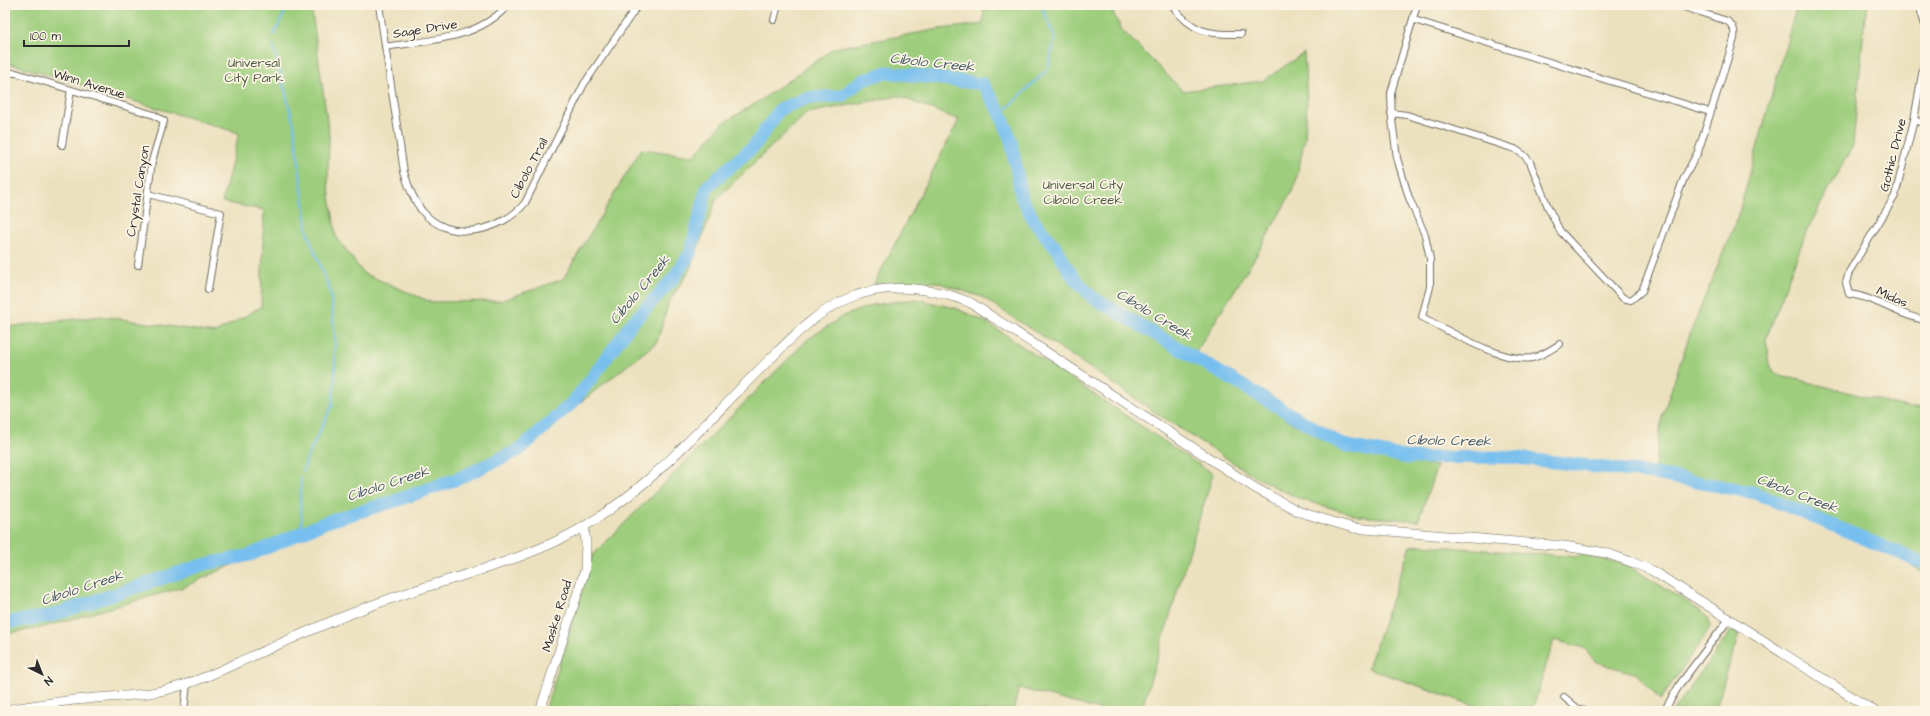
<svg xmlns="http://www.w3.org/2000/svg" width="1930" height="716" font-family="'Architects Daughter',sans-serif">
<rect width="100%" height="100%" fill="#fcf5e5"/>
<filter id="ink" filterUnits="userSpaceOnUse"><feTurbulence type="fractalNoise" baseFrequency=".025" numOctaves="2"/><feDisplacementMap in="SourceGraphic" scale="8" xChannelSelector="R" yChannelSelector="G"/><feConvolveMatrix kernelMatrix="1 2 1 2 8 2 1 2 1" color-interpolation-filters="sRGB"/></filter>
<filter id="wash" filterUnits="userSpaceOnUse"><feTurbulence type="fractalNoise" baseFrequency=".012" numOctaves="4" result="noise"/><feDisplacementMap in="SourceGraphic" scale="16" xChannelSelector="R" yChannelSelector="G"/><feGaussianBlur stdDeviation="0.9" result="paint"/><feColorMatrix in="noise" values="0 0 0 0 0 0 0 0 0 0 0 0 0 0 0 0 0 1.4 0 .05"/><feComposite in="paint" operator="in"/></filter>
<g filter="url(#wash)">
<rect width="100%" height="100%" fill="#ece1bf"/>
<path fill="#9ece7d" stroke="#647c54" d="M 5,5 L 311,5 L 329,134 L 328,182 L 336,236 L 363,273 L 431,302 L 500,301 L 563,279 L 641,149 L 694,156 L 722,124 L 764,98 L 834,48 L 940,29 L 983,24 L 984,5 L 1109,5 L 1122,30 L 1183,91 L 1263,81 L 1304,53 L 1307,99 L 1305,137 L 1295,186 L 1256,256 L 1193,357 L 1294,424 L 1372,454 L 1437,466 L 1418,521 L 1359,516 L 1300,499 L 1257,478 L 1156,413 L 1101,375 L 982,297 L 936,282 L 874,284 L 959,120 L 899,96 L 807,113 L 717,198 L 689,271 L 669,302 L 657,342 L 549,427 L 389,508 L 299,534 L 184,587 L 40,628 L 5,634 L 5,327 L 101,316 L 215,333 L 261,307 L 264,210 L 222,202 L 239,133 L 5,62 Z
M 1797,5 L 1868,5 L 1865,17 L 1853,145 L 1807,230 L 1766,339 L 1769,364 L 1776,374 L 1906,407 L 1925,409 L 1925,575 L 1879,541 L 1811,509 L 1748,488 L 1680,474 L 1654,473 L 1662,417 L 1691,331 L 1738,216 Z
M 916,299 L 955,308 L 986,322 L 1213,474 L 1141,711 L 1104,711 L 1019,688 L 1013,711 L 545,711 L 593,555 L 807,340 L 843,316 L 873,305 Z
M 1421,545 L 1578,557 L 1580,554 L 1627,565 L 1689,603 L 1707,617 L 1710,626 L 1707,633 L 1660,700 L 1637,674 L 1596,662 L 1584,648 L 1554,640 L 1532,711 L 1489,711 L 1368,668 L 1410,546 Z
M 1731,631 L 1739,633 L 1715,711 L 1673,711 Z"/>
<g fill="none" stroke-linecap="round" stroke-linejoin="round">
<path stroke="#77bfef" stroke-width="2" d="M 274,35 L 288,5
M 273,45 L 294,125 L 308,234 L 330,290 L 335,337 L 335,378 L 332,406 L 308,455 L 303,471
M 1001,114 L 1048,69 L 1055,38 L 1041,5
M 299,534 L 302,520 L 300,501 L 301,478"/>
<path stroke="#77bfef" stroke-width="13" d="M 5,623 L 50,616 L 202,565 L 250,555 L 326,522 L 395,501 L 457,479 L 519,450 L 572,403 L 592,378 L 631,324 L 673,279 L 691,252 L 707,187 L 754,146 L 780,109 L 807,98 L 842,96 L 861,81 L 886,72 L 983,84 L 1001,114 L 1011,140 L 1022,199 L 1035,222 L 1055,247 L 1072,275 L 1092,297 L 1343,445 L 1409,458 L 1508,457 L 1573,464 L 1655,474 L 1756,493 L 1925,564"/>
</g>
</g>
<g filter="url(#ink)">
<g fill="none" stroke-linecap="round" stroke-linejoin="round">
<g stroke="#6f6b5f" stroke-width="8">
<path id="street" d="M 379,5 L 404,172 C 408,186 413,199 422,211 C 449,244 501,232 525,203 L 584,84 L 638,5
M 1172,5 C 1191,32 1209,35 1241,34
M 1417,5 L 1391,93 L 1392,120 L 1397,158 L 1409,198 L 1425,235 L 1430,259 L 1430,287 L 1422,317 C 1449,331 1502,363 1532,358 C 1542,356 1552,349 1560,344
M 1919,5 L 1925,25
M 774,20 L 778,5
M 1414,20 L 1710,112
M 385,47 C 428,40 477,40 508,5
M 1925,57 L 1914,120 L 1895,196 L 1849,272 L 1846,283 L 1849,294 C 1876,297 1898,316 1925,320
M 5,73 L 16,73 L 154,115 L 164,121 L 152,161 L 138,265
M 1391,113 L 1407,115 L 1515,149 L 1524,155 L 1530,162 L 1548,207 L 1560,231 L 1623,298 L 1631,300 L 1642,291 L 1684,178 L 1698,152 L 1734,39 C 1735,30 1734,26 1727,21 L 1678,5
M 1914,120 L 1925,124
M 62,145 L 71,90
M 148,194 L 221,213 L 208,289
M 1564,697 L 1577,708 L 1587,711
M 184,711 L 187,684
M 1664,711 L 1680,684 L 1729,619"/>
</g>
<g stroke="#6f6b5f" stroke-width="10">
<path id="secondary" d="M 5,710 C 32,706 59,701 86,699 C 116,696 145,696 173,688 C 196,682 218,672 239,662 C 278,645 316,627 355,612 C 422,584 495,571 561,539 C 641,500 698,430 760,369 C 787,343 813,313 849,298 C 888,282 933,287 971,303 L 1255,488 L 1300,512 L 1353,528 L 1564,546 L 1606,553 L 1634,563 L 1651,570 L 1729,619 L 1874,711
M 540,711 L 585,570 L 586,544 L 584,526"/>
</g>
<use href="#street" stroke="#fff" stroke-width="6"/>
<use href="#secondary" stroke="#fff" stroke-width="9"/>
</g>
</g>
<g text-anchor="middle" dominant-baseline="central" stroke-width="3.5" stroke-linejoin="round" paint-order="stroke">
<g font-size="13" fill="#2b2b2b" stroke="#fcf5e5">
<text transform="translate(425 29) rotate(-9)">Sage Drive</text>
<text transform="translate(89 84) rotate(17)">Winn Avenue</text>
<text transform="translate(1893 155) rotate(-76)">Gothic Drive</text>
<text transform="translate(529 168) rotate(-62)">Cibolo Trail</text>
<text transform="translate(138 191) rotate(-81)">Crystal Canyon</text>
<text transform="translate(1892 297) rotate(25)">Midas</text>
<text transform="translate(557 616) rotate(-73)">Maske Road</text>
</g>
<g font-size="13" fill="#4e5c44" stroke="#fcf5e5">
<text x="254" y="63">Universal<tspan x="254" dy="15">City Park</tspan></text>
<text x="1083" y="185">Universal City<tspan x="1083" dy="15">Cibolo Creek</tspan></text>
</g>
<g font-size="14" font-style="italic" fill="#425766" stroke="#fcf5e5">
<text transform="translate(932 63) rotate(6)">Cibolo Creek</text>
<text transform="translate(640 290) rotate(-50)">Cibolo Creek</text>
<text transform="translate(1154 315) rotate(31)">Cibolo Creek</text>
<text transform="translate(1449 441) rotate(1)">Cibolo Creek</text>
<text transform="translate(388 484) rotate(-18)">Cibolo Creek</text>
<text transform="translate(1797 494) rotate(21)">Cibolo Creek</text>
<text transform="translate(82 588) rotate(-18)">Cibolo Creek</text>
</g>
</g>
<rect width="1930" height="716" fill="none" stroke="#fcf5e5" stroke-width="20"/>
<g transform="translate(42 674) rotate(137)" stroke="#fcf5e5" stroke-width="3" paint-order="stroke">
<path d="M0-3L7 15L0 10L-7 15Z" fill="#2b2b2b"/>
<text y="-6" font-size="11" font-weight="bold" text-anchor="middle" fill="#2b2b2b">N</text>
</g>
<path d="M24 40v6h105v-6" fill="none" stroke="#2b2b2b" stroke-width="2"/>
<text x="30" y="40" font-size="12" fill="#2b2b2b" stroke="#fcf5e5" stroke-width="3" paint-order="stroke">100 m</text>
</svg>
